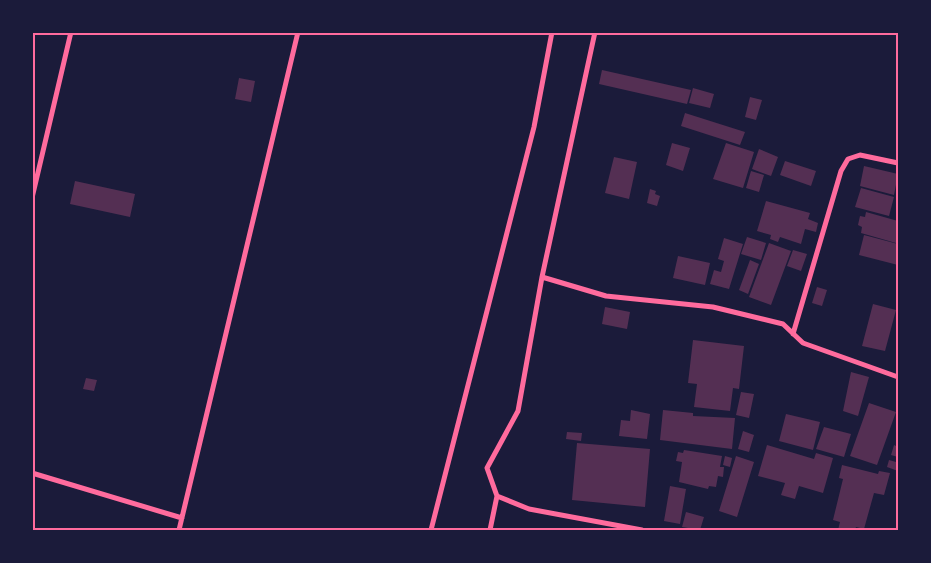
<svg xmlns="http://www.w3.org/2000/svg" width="931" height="563" font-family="Inter,sans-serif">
<rect width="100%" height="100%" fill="#1b1b3a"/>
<path fill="#542f53" d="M 602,70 L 691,90 L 687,104 L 599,84 Z
M 239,78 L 255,81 L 251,102 L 235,99 Z
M 693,88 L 714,94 L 710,108 L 689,103 Z
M 750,97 L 762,100 L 756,120 L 745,117 Z
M 685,113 L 745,132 L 740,145 L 681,126 Z
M 672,143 L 690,148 L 683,171 L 666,165 Z
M 726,143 L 754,152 L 743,188 L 713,179 Z
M 759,149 L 778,157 L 771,176 L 752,169 Z
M 614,157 L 637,162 L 629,199 L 605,193 Z
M 785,161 L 816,171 L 811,186 L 780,175 Z
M 864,166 L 898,174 L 894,195 L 860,186 Z
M 751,171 L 764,175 L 759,192 L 746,188 Z
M 75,181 L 135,194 L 130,217 L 70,204 Z
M 861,188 L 894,197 L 889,216 L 855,207 Z
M 650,189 L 656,191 L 655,194 L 660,196 L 657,206 L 647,203 Z
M 766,201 L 810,213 L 808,219 L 818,223 L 816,232 L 805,229 L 801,244 L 780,237 L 778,242 L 770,239 L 771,235 L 757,231 Z
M 866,212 L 898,221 L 896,243 L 861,233 L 862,227 L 858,225 L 860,216 L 865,217 Z
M 864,235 L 898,244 L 898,265 L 859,255 Z
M 747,237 L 766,243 L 761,260 L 741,254 Z
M 724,238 L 743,244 L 729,289 L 710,284 L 714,270 L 721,272 L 724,261 L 718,259 Z
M 769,243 L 791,251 L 771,305 L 749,297 Z
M 793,250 L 807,254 L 801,271 L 787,266 Z
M 678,256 L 710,263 L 705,285 L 673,278 Z
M 750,260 L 759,264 L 748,294 L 739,290 Z
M 817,287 L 827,290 L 822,306 L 812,303 Z
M 873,304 L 896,310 L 885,351 L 862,346 Z
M 605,307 L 630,312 L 627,329 L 602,324 Z
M 693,340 L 744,346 L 739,389 L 733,388 L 730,411 L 694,407 L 697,384 L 688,383 Z
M 851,372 L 869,377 L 858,416 L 843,411 Z
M 86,378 L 97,380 L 94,391 L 83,389 Z
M 741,392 L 754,394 L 749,418 L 736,415 Z
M 869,403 L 896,412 L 877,465 L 850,456 Z
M 631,410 L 650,414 L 647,439 L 619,436 L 621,420 L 630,421 Z
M 663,410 L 693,413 L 693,416 L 735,418 L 732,449 L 660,440 Z
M 786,414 L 820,422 L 813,450 L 779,441 Z
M 824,427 L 851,434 L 844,457 L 816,449 Z
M 743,431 L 754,435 L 749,452 L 738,449 Z
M 567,432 L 582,433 L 581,441 L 566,439 Z
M 577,443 L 650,449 L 645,507 L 572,500 Z
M 767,445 L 814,459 L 816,453 L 833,458 L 823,493 L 799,486 L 795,499 L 781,495 L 785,483 L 758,476 Z
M 894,445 L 898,447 L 898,471 L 887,467 L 889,460 L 896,462 L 898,457 L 891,455 Z
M 684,450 L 722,456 L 720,467 L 724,467 L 723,477 L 718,476 L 716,487 L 709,486 L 708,489 L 679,482 L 682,462 L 676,461 L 678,452 L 683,453 Z
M 725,456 L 732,458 L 730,467 L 723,465 Z
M 736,456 L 754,462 L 737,517 L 719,511 Z
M 842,465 L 878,474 L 879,471 L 890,473 L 884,495 L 874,493 L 864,529 L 856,527 L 855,530 L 838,530 L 840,522 L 833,520 L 843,479 L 839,478 Z
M 670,486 L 686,489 L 680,524 L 664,521 Z
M 686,512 L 704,517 L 700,530 L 682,527 Z"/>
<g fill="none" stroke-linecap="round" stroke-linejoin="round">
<path stroke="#ff6b9d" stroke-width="5" d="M 32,198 L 71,32
M 542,277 L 606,296 L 713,307 L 783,324 L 803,343 L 898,377
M 793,334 L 841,171 L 848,159 L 860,155 L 898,163
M 32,473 L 182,518
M 497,496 L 529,509 L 642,530
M 179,530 L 298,32
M 431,530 L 534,127 L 552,32
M 490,530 L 497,496 L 487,468 L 518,411 L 542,277 L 595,32"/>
</g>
<rect width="931" height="563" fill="none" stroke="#1b1b3a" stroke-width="68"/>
<rect x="34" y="34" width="863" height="495" fill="none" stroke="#ff6b9d" stroke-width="2"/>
</svg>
